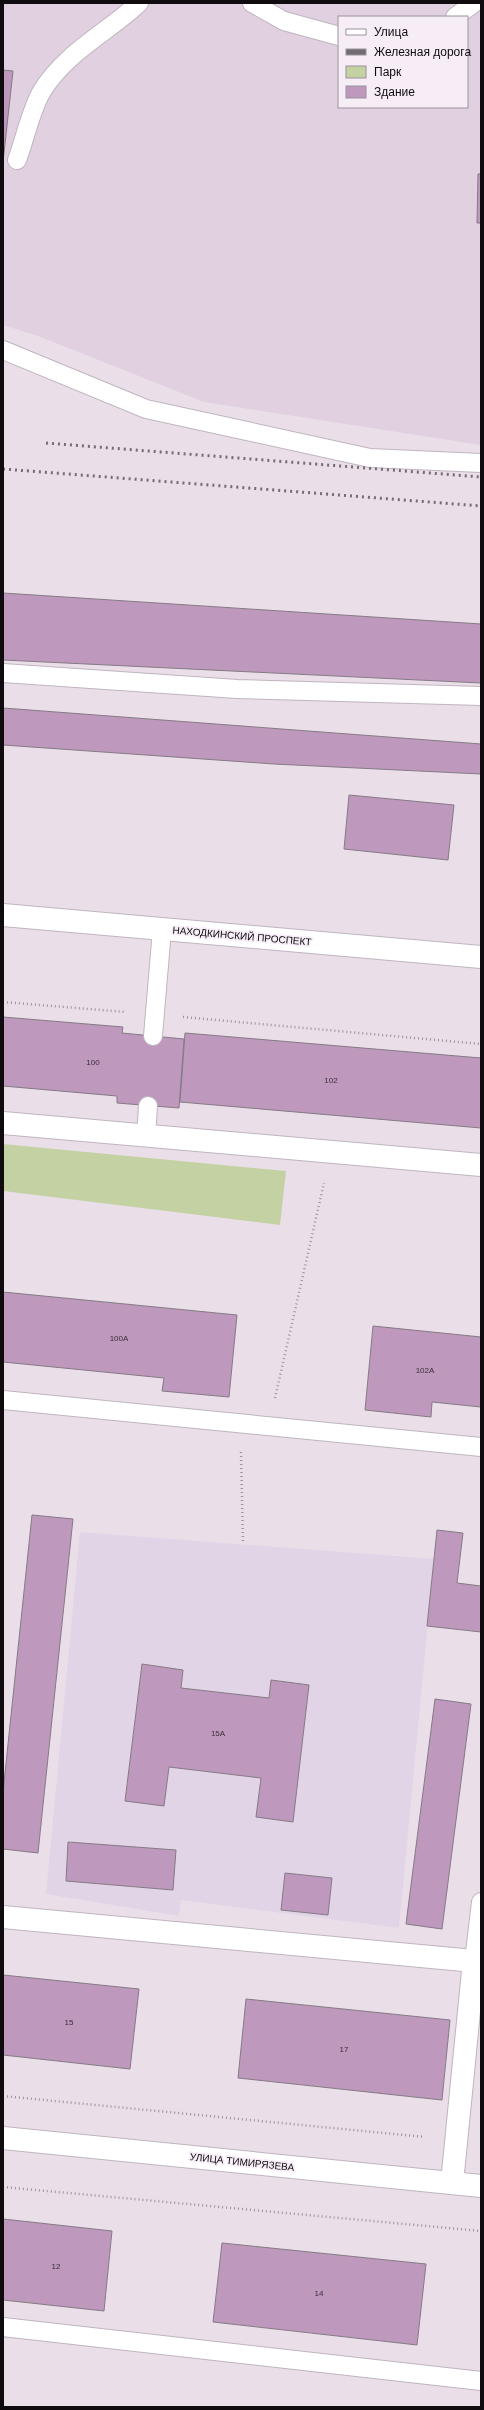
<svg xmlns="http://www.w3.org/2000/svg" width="484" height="2410" font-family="Arial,sans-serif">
<rect width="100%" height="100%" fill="#eadfe9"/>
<path fill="#e0d0e0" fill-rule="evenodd" d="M 3,3 L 481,3 L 481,445 L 204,402 L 38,336 L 3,325 ZM 339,17 L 467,17 L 467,107 L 339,107 Z"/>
<path fill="#e2d4e7" d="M 80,1532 L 434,1559 L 399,1928 L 181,1900 L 179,1916 L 46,1894 Z"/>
<path fill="#c4d2a3" d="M 3,1144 L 286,1171 L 280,1225 L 3,1191 Z"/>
<path fill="#be98bd" stroke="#847b84" d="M 3,70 L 13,71 L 3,162 Z
M 478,174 L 481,174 L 481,223 L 477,223 Z
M 3,593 L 481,624 L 481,683 L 3,660 Z
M 3,708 L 481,744 L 481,774 L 274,764 L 3,745 Z
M 349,795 L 454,805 L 448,860 L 344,849 Z
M 3,1017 L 123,1027 L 122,1033 L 184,1039 L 179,1108 L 117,1103 L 117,1096 L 3,1086 Z
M 185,1033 L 481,1058 L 481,1128 L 180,1102 Z
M 3,1292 L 237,1315 L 229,1397 L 162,1391 L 164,1378 L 3,1362 Z
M 373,1326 L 481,1337 L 481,1407 L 432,1402 L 431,1417 L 365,1410 Z
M 32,1515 L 73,1519 L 38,1853 L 3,1849 L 3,1792 Z
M 437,1530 L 463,1533 L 457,1583 L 481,1586 L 481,1632 L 427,1626 Z
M 142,1664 L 183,1670 L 181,1688 L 269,1698 L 271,1680 L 309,1685 L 293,1822 L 256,1817 L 261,1778 L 169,1767 L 164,1806 L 125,1801 Z
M 435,1699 L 471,1704 L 442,1929 L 406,1924 Z
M 68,1842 L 176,1850 L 173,1890 L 66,1881 Z
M 285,1873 L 332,1878 L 328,1915 L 281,1910 Z
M 3,1975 L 139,1989 L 130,2069 L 3,2055 Z
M 246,1999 L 450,2020 L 442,2100 L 238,2078 Z
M 3,2219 L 112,2231 L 104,2311 L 3,2300 Z
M 222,2243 L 426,2264 L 417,2345 L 213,2322 Z"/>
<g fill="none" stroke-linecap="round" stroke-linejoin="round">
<g stroke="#bfb5bf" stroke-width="20">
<path id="service" d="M 252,3 L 284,21 L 339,36
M 455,17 L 474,3
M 17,160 C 25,139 31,109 42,91 C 65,53 108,32 139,3
M 3,350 L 146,409 L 370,458 L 481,463
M 3,673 L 237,689 L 481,696
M 153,1036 L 162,930
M 146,1137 L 148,1106
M 3,1400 L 481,1447
M 474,1961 L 481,1902
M 3,2327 L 481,2381"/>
</g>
<g stroke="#bfb5bf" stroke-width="24">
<path id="minor" d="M 3,1123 L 481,1165
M 3,1917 L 474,1961 L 452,2183"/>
</g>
<g stroke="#bfb5bf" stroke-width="24">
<path id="secondary" d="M 3,2138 L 481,2186"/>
</g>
<g stroke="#bfb5bf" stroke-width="24">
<path id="primary" d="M 3,915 L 481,957"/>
</g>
<path stroke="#9c939b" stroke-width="2.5" stroke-dasharray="1 3" stroke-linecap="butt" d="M 3,1002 L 126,1012
M 183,1017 L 481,1044
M 275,1398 L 324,1183
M 241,1452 L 243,1544
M 3,2096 L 425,2137
M 3,2187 L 481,2231"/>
<use href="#service" stroke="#fff" stroke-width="18"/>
<use href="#minor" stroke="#fff" stroke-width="22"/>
<use href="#secondary" stroke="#fff" stroke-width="22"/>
<use href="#primary" stroke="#fff" stroke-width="22"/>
<path stroke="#746c73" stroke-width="3" stroke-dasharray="2 4" stroke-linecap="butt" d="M 46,443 L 481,477
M 3,469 L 481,506"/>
</g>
<g text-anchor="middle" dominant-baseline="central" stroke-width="3.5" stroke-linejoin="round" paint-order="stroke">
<g font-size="8" fill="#3b2e3a">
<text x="93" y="1062">100</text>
<text x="331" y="1080">102</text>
<text x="119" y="1338">100А</text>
<text x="425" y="1370">102А</text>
<text x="218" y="1733">15А</text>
<text x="69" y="2022">15</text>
<text x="344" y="2049">17</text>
<text x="56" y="2266">12</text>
<text x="319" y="2293">14</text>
</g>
<g font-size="10" fill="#0f0b0f" stroke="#f7edf7">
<text transform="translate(242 936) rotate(5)">НАХОДКИНСКИЙ ПРОСПЕКТ</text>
<text transform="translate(242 2162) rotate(6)">УЛИЦА ТИМИРЯЗЕВА</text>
</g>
</g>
<rect width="484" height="2410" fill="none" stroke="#0f0b0f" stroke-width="8"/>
<rect x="338" y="16" width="130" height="92" fill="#f7edf7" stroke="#9a939a"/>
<rect x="346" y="29" width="20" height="6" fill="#ffffff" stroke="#9a939a"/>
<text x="374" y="36" font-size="12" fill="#0f0b0f">Улица</text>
<rect x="346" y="49" width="20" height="6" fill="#746c73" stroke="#9a939a"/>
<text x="374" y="56" font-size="12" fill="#0f0b0f">Железная дорога</text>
<rect x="346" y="66" width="20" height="12" fill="#c4d2a3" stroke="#9a939a"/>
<text x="374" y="76" font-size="12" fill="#0f0b0f">Парк</text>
<rect x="346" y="86" width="20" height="12" fill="#be98bd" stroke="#9a939a"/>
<text x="374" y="96" font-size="12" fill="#0f0b0f">Здание</text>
</svg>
